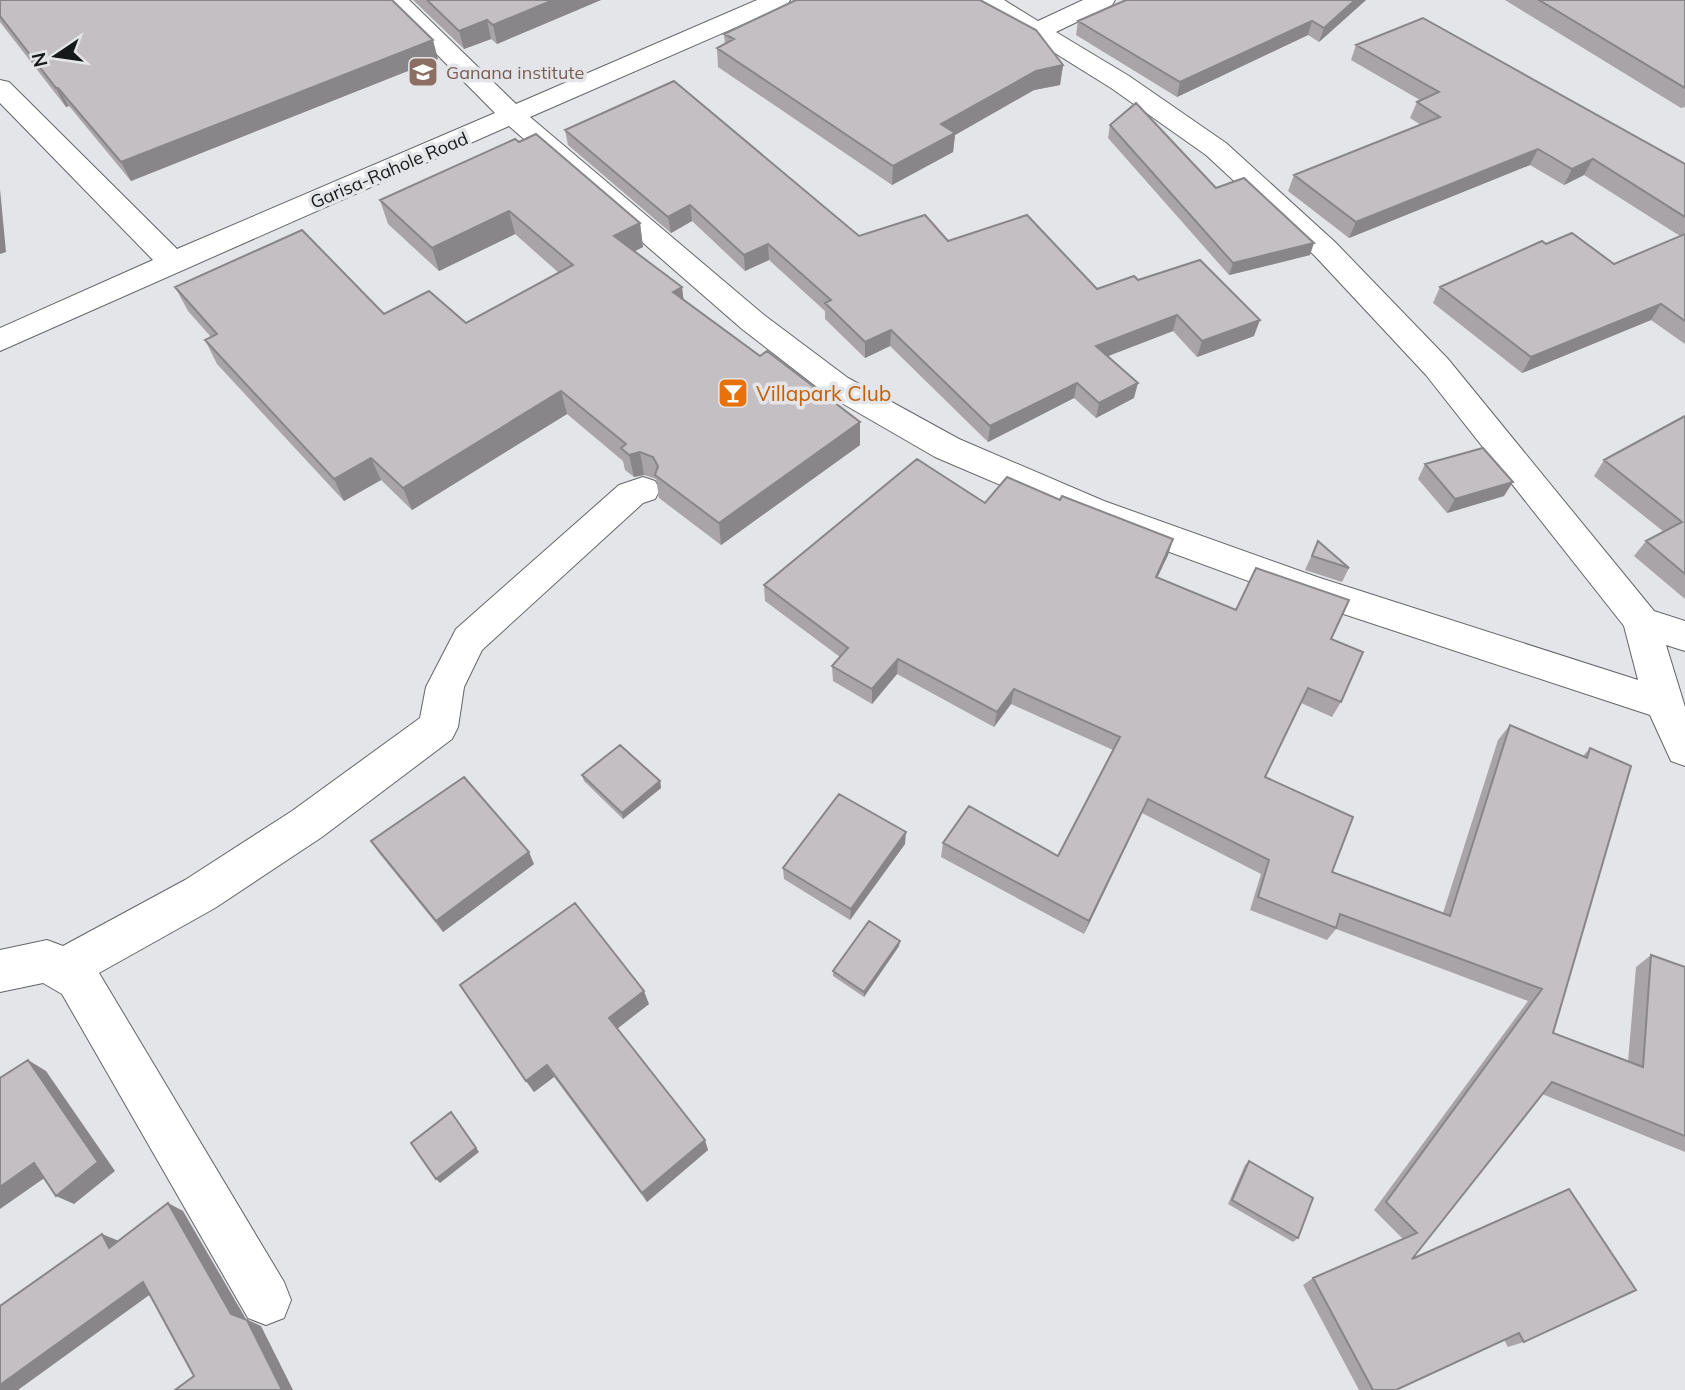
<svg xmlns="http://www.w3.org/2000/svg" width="1685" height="1390" font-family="Mulish,sans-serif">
<rect width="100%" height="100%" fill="#e4e5e9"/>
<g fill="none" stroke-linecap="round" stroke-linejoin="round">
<g stroke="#646568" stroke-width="2">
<path id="street" d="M 383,0 L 409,0 L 516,104 L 757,0 L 790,0 L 787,5 L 530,117 L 764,315 L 848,378 L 959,439 L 1104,501 L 1317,577 L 1638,680 L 1624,626 L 1426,375 L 1315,256 L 1206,155 L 1111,88 L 978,5 L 975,0 L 1004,0 L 1038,21 L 1083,0 L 1115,0 L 1112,5 L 1056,32 L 1129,76 L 1226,143 L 1335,242 L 1448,359 L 1654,611 L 1685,621 L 1685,651 L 1666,645 L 1685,707 L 1685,766 L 1671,761 L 1650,715 L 1292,597 L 1080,519 L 935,457 L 826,394 L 742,329 L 509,126 L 0,351 L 0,328 L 153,260 L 0,103 L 0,80 L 9,82 L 177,249 L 495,113 Z
M 643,477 L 655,481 L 660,490 L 655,499 L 643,503 L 482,650 L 464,687 L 458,727 L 452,739 L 322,837 L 215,908 L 99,973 L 284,1282 L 291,1300 L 284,1318 L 266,1325 L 248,1318 L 62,994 L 43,983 L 0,992 L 0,950 L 47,940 L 63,946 L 185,880 L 292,811 L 420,718 L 426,687 L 456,629 L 619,485 Z"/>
</g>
<use href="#street" fill="#fff" fill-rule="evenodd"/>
</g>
<path fill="#a8a4a7" d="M 0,0 L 438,59 L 131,181 L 69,106 L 66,107 L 0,22 Z
M 413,0 L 601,0 L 497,44 L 491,39 L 464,49 Z
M 1366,0 L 1319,42 L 1308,35 L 1177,97 L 1076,35 L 1078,21 Z
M 1505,0 L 1685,0 L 1685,107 L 1681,108 Z
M 724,34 L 1063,65 L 1060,85 L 1034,90 L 955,135 L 953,152 L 892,185 L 718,67 L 717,48 L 725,44 Z
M 1356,45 L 1685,164 L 1685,344 L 1651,320 L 1522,373 L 1433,303 L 1440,287 L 1546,244 L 1614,264 L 1680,236 L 1584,175 L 1564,185 L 1530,165 L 1349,238 L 1288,191 L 1294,175 L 1421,125 L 1410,118 L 1417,102 L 1420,100 L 1351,60 Z
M 1110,125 L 1216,188 L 1310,255 L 1229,275 L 1108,138 Z
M 565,130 L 859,236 L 948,241 L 1097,289 L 1138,280 L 1254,336 L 1197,357 L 1173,331 L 1107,356 L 1134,398 L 1096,418 L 1074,398 L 988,442 L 890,346 L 865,358 L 825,319 L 825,311 L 769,260 L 745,271 L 692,221 L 671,233 L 568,145 Z
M 380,200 L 640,223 L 643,247 L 634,251 L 682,287 L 683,300 L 860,445 L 721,545 L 659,498 L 656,479 L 644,475 L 634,477 L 625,470 L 623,461 L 567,414 L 412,510 L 381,480 L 344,501 L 217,364 L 205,340 L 211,337 L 188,311 L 175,287 L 466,323 L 559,273 L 515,234 L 439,271 L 388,224 Z
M 1685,416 L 1685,599 L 1634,556 L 1646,541 L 1664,532 L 1594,476 L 1604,460 Z
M 1425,464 L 1504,496 L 1447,513 L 1418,479 Z
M 1060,500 L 1173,539 L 1168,555 L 1157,578 L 1236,610 L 1331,639 L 1341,702 L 1332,717 L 1301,703 L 1265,777 L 1332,872 L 1443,913 L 1498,740 L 1510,725 L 1583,756 L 1590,748 L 1553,1033 L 1628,1062 L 1636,967 L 1651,955 L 1685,967 L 1685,1152 L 1542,1094 L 1412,1259 L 1569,1189 L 1524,1342 L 1508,1347 L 1504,1340 L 1396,1390 L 1359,1390 L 1303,1285 L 1313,1278 L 1403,1239 L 1374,1210 L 1528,1001 L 1336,929 L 1327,940 L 1250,910 L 1261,874 L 1142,813 L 1084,934 L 941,857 L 943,843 L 1058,856 L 1113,750 L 1011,704 L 994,727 L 897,674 L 872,704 L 833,681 L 832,666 L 840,657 L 765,601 L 764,585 L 985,503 Z
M 1318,541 L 1349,568 L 1342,582 L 1305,570 Z
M 582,775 L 660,781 L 661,788 L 623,819 L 584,781 Z
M 371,841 L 534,864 L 443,932 L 379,853 Z
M 905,844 L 850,920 L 784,879 L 783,868 Z
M 899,946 L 864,997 L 833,976 L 833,971 Z
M 460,985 L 649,1004 L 617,1029 L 708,1150 L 647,1202 L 554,1077 L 534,1092 Z
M 1249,1161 L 1298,1238 L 1293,1242 L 1228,1204 L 1245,1165 Z"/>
<path fill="#888688" d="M 553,0 L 601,0 L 497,44 L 493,25 Z
M 1355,0 L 1366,0 L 1319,42 L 1324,28 Z
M 487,20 L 491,39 L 464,49 L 459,31 Z
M 1312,21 L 1308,35 L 1177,97 L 1180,82 Z
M 433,40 L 438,59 L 131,181 L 121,162 Z
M 1063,65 L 1060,85 L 1034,90 L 955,135 L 953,152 L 892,185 L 893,166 L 941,124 L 1036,71 Z
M 56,88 L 58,88 L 69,106 L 66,107 Z
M 1538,149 L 1530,165 L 1349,238 L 1356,222 Z
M 1593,159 L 1584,175 L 1564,185 L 1572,169 Z
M 0,189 L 6,252 L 0,254 Z
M 690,205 L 692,221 L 671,233 L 668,217 Z
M 509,211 L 515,234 L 439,271 L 432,248 Z
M 640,223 L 643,247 L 618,260 L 614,236 Z
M 1314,243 L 1310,255 L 1229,275 L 1233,263 Z
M 768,244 L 769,260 L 745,271 L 744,255 Z
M 682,287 L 685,311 L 673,292 Z
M 1661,304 L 1651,320 L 1522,373 L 1531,357 Z
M 1177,315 L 1173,331 L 1093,362 L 1096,346 Z
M 1260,320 L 1254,336 L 1197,357 L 1202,341 Z
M 891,330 L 890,346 L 865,358 L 865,342 Z
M 1077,383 L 1074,398 L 988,442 L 990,426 Z
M 1138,383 L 1134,398 L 1096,418 L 1099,403 Z
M 561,391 L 567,414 L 412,510 L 403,488 Z
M 860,422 L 860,445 L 721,545 L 719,523 Z
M 640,452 L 644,475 L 634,477 L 629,455 Z
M 371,458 L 381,480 L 344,501 L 334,479 Z
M 1513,482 L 1504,496 L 1447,513 L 1455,499 Z
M 1173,539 L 1168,555 L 1150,593 L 1156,577 Z
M 898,659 L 897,674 L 872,704 L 872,689 Z
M 1014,689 L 1011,704 L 994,727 L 997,712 Z
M 660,781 L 661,788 L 623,819 L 622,813 Z
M 1148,799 L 1142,813 L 1084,934 L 1089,921 Z
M 906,832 L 905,844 L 850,920 L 851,909 Z
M 529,852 L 534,864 L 443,932 L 436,921 Z
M 900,941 L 899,946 L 864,997 L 864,992 Z
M 644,991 L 649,1004 L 614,1031 L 609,1018 Z
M 28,1060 L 46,1071 L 115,1171 L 74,1204 L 56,1196 Z
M 547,1065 L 554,1077 L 534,1092 L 526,1081 Z
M 451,1112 L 479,1152 L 440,1183 L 436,1179 Z
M 705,1140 L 708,1150 L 647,1202 L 642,1193 Z
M 34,1163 L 53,1172 L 0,1209 L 0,1187 Z
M 168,1203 L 183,1211 L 246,1319 L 261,1326 L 293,1390 L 282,1390 L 231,1314 Z
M 102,1234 L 119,1241 L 109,1248 Z
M 143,1282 L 159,1288 L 18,1390 L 0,1390 L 0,1385 Z"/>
<path fill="#c3bfc2" stroke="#888688" stroke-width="2" d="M 0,0 L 392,0 L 433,40 L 121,162 L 58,88 L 56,88 L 0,16 Z
M 427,0 L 553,0 L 493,25 L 487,20 L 459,31 Z
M 796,0 L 980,0 L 1036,30 L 1063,65 L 1036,71 L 941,124 L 955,133 L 893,166 L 717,48 L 734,39 L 724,34 Z
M 1126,0 L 1355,0 L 1324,28 L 1312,21 L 1180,82 L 1078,21 Z
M 1539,0 L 1685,0 L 1685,88 Z
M 1423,18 L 1685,164 L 1685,217 L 1593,159 L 1572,169 L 1538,149 L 1356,222 L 1294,175 L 1440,117 L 1417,102 L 1439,92 L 1356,45 Z
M 674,81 L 859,236 L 925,215 L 948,241 L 1027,215 L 1097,289 L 1134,276 L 1138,280 L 1200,260 L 1260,320 L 1202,341 L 1177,315 L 1096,346 L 1138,383 L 1099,403 L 1077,383 L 990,426 L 891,330 L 865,342 L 825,303 L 831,300 L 768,244 L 744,255 L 690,205 L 668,217 L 565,130 Z
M 1136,103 L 1216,188 L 1244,178 L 1314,243 L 1233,263 L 1110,125 Z
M 536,134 L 640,223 L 614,236 L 682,287 L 673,292 L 760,356 L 767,351 L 860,422 L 719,523 L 655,475 L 658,466 L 653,457 L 640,452 L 629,455 L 621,448 L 626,444 L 561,391 L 403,488 L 371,458 L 334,479 L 205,340 L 217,334 L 175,287 L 302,230 L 384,314 L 429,291 L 466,323 L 573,265 L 509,211 L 432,248 L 380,200 L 515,139 L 519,142 Z
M 1572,233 L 1614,264 L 1685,234 L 1685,321 L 1661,304 L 1531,357 L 1440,287 L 1542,241 L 1546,244 Z
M 1685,416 L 1685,574 L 1646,541 L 1682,522 L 1604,460 Z
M 1483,448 L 1513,482 L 1455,499 L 1425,464 Z
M 917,459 L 985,503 L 1007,477 L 1060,500 L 1062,496 L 1173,539 L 1156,577 L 1236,610 L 1256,568 L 1349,600 L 1331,639 L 1363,652 L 1341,702 L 1308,688 L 1265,777 L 1353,817 L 1332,872 L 1450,916 L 1510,725 L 1587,758 L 1590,748 L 1631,766 L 1553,1033 L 1643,1067 L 1651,955 L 1685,967 L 1685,1136 L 1552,1082 L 1412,1259 L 1569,1189 L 1636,1290 L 1524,1342 L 1519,1333 L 1396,1390 L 1373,1390 L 1313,1278 L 1417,1233 L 1386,1202 L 1542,989 L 1340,914 L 1336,928 L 1258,897 L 1269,860 L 1148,799 L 1089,921 L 943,843 L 969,806 L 1058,856 L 1120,737 L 1014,689 L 997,712 L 898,659 L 872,689 L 832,666 L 848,648 L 764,585 Z
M 1318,541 L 1349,568 L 1312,556 Z
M 620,745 L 660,781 L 622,813 L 582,775 Z
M 464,777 L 529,852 L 436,921 L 371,841 Z
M 839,794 L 906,832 L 851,909 L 783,868 Z
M 575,903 L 644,991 L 609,1018 L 705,1140 L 642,1193 L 547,1065 L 526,1081 L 460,985 Z
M 869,921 L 900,941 L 864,992 L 833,971 Z
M 28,1060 L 98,1162 L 56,1196 L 34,1163 L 0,1187 L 0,1078 Z
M 451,1112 L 476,1148 L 436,1179 L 411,1143 Z
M 1249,1161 L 1313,1198 L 1298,1238 L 1232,1200 Z
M 168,1203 L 231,1314 L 247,1320 L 282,1390 L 175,1390 L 194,1376 L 143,1282 L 0,1385 L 0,1306 L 102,1234 L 109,1248 Z"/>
<defs>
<g id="university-square" transform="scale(1.575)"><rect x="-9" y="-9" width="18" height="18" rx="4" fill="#8d6e63" stroke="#e4e5e9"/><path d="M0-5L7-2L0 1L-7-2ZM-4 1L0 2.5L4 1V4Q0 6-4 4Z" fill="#fff"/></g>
<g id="bar-square" transform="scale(1.575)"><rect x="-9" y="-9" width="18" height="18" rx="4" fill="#e8710a" stroke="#e4e5e9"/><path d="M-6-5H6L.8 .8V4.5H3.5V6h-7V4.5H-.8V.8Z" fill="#fff"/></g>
</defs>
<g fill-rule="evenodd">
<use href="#university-square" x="423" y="72"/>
<use href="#bar-square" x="733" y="393"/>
</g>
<g text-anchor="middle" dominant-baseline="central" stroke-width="7" stroke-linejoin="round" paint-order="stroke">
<g font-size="18" fill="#785e54" stroke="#e4e5e9" text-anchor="start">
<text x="446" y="72">Ganana institute</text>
</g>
<g font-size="18" fill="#171819" stroke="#e4e5e9">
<text transform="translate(389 170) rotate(-23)">Garisa-Rahole Road</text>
</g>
<g font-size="21" fill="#c56008" stroke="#e4e5e9" text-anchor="start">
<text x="756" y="393">Villapark Club</text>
</g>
</g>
<g transform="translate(56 56) rotate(257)" stroke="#e4e5e9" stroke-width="5" paint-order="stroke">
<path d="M0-5L12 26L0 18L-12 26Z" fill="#171819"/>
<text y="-10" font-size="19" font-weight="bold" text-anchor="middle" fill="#171819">N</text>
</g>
</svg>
